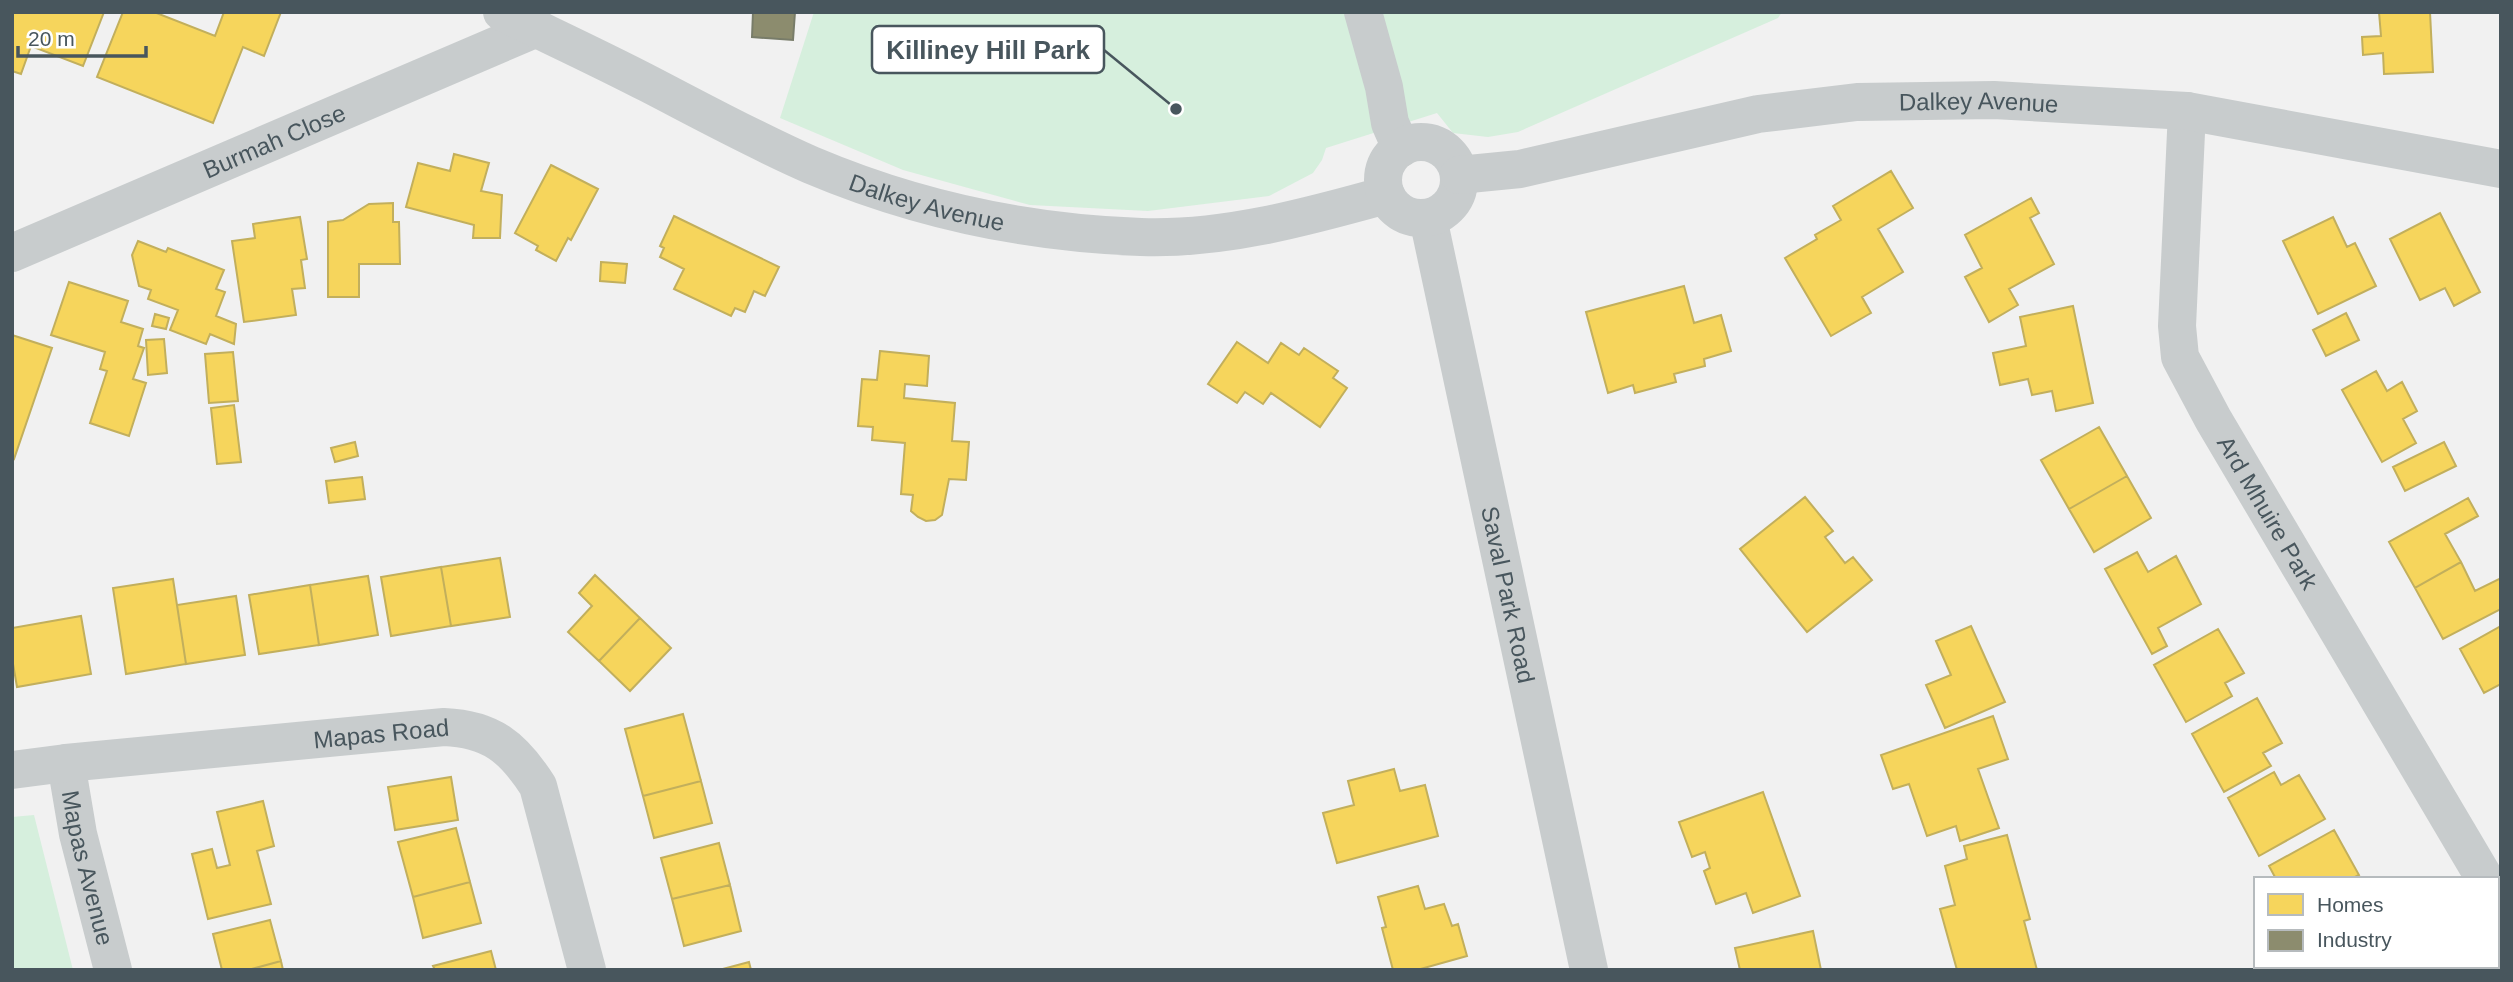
<svg xmlns="http://www.w3.org/2000/svg" width="2513" height="982" font-family="Arial,sans-serif">
<rect width="100%" height="100%" fill="#f1f1f1"/>
<path fill="#d6efdd" d="M 814,12 L 1782,12 L 1778,18 L 1518,132 L 1488,137 L 1453,133 L 1437,113 L 1326,148 L 1322,160 L 1313,173 L 1269,196 L 1148,211 L 1030,205 L 903,170 L 780,118 Z
M 34,815 L 73,970 L 12,970 L 12,817 Z"/>
<path fill="#f6d55c" stroke="#c2af5c" stroke-width="2" d="M 12,12 L 104,12 L 83,66 L 31,46 L 21,74 L 12,71 Z
M 123,12 L 154,12 L 215,36 L 224,12 L 281,12 L 264,56 L 243,47 L 213,123 L 97,77 Z
M 2379,12 L 2430,12 L 2433,72 L 2384,74 L 2383,53 L 2363,55 L 2362,37 L 2381,36 Z
M 454,154 L 489,163 L 481,191 L 502,195 L 500,238 L 473,238 L 474,225 L 406,207 L 418,163 L 450,171 Z
M 551,165 L 598,189 L 571,240 L 568,238 L 556,261 L 536,250 L 538,246 L 515,233 Z
M 1891,171 L 1913,208 L 1878,229 L 1903,272 L 1862,297 L 1871,313 L 1831,336 L 1785,258 L 1817,239 L 1815,235 L 1841,220 L 1833,206 Z
M 2031,198 L 2039,213 L 2030,218 L 2054,264 L 2009,289 L 2018,305 L 1989,322 L 1965,277 L 1982,268 L 1965,235 Z
M 393,203 L 393,222 L 399,222 L 400,264 L 359,264 L 359,297 L 328,297 L 328,222 L 343,220 L 369,204 Z
M 2440,213 L 2480,292 L 2454,306 L 2445,288 L 2420,300 L 2390,239 Z
M 674,216 L 779,267 L 765,296 L 754,291 L 745,312 L 735,308 L 731,316 L 674,289 L 684,269 L 660,257 L 664,248 L 660,246 Z
M 300,217 L 307,259 L 301,260 L 305,288 L 292,289 L 296,315 L 244,322 L 232,241 L 255,238 L 253,224 Z
M 2333,217 L 2347,247 L 2355,243 L 2376,286 L 2318,314 L 2283,241 Z
M 138,241 L 166,252 L 168,248 L 224,270 L 216,289 L 225,292 L 216,316 L 236,324 L 234,344 L 210,334 L 206,344 L 170,330 L 178,310 L 148,299 L 151,290 L 139,286 L 132,255 Z
M 601,262 L 627,264 L 625,283 L 600,281 Z
M 69,282 L 128,301 L 121,322 L 143,329 L 138,346 L 144,348 L 133,379 L 146,383 L 129,436 L 90,423 L 107,371 L 100,369 L 105,352 L 51,335 Z
M 1684,286 L 1694,323 L 1721,315 L 1731,351 L 1704,359 L 1705,366 L 1674,374 L 1676,382 L 1635,393 L 1633,385 L 1608,393 L 1586,312 Z
M 2073,306 L 2093,403 L 2056,411 L 2052,391 L 2032,395 L 2028,379 L 2000,385 L 1993,353 L 2026,346 L 2020,317 Z
M 2346,313 L 2359,340 L 2326,356 L 2313,330 Z
M 155,314 L 169,318 L 166,329 L 152,326 Z
M 12,335 L 52,348 L 14,459 L 12,458 Z
M 164,339 L 167,373 L 148,375 L 146,340 Z
M 1237,342 L 1268,363 L 1281,343 L 1299,355 L 1304,348 L 1338,371 L 1333,378 L 1347,388 L 1320,427 L 1271,393 L 1263,404 L 1245,392 L 1237,403 L 1208,384 Z
M 880,351 L 929,356 L 927,386 L 905,384 L 904,398 L 955,403 L 952,441 L 969,442 L 966,480 L 949,479 L 942,515 L 935,520 L 926,521 L 918,517 L 911,511 L 913,495 L 901,494 L 905,443 L 872,440 L 873,427 L 858,426 L 862,379 L 877,380 Z
M 233,352 L 238,401 L 209,403 L 205,354 Z
M 2376,371 L 2387,391 L 2402,382 L 2417,411 L 2403,419 L 2416,443 L 2382,462 L 2342,390 Z
M 234,405 L 241,462 L 217,464 L 211,408 Z
M 2099,427 L 2127,476 L 2069,509 L 2041,460 Z
M 355,442 L 358,456 L 335,462 L 331,448 Z
M 2444,442 L 2456,466 L 2405,491 L 2393,467 Z
M 2127,476 L 2151,518 L 2094,552 L 2069,509 Z
M 362,477 L 365,499 L 329,503 L 326,481 Z
M 1805,497 L 1833,531 L 1825,537 L 1845,563 L 1853,557 L 1872,580 L 1807,632 L 1740,549 Z
M 2468,498 L 2478,516 L 2445,534 L 2461,562 L 2415,588 L 2389,542 Z
M 2137,552 L 2148,572 L 2176,556 L 2201,604 L 2158,628 L 2167,646 L 2152,654 L 2105,569 Z
M 500,558 L 510,617 L 451,626 L 441,567 Z
M 2461,562 L 2475,591 L 2501,578 L 2501,609 L 2443,639 L 2415,588 Z
M 441,567 L 451,626 L 391,636 L 381,577 Z
M 595,575 L 640,618 L 599,661 L 568,632 L 592,606 L 579,593 Z
M 368,576 L 378,635 L 319,645 L 310,585 Z
M 173,579 L 186,664 L 126,674 L 113,588 Z
M 310,585 L 319,645 L 259,654 L 249,595 Z
M 236,596 L 245,655 L 186,664 L 177,605 Z
M 81,616 L 91,674 L 17,687 L 12,658 L 12,628 Z
M 640,618 L 671,648 L 630,691 L 599,661 Z
M 1971,626 L 2005,702 L 1945,728 L 1926,685 L 1951,675 L 1936,641 Z
M 2501,626 L 2501,684 L 2484,693 L 2460,649 Z
M 2218,629 L 2244,673 L 2225,683 L 2232,696 L 2186,722 L 2154,665 Z
M 2257,698 L 2282,743 L 2263,753 L 2271,766 L 2224,792 L 2192,734 Z
M 683,714 L 701,781 L 643,796 L 625,729 Z
M 1993,716 L 2008,759 L 1978,769 L 1999,828 L 1960,841 L 1956,826 L 1927,836 L 1909,784 L 1893,789 L 1881,755 Z
M 1394,769 L 1400,791 L 1425,785 L 1438,836 L 1337,863 L 1323,813 L 1354,805 L 1348,781 Z
M 2274,772 L 2281,785 L 2299,775 L 2325,819 L 2259,856 L 2228,798 Z
M 451,777 L 458,820 L 395,830 L 388,787 Z
M 701,781 L 712,823 L 654,838 L 643,796 Z
M 1763,792 L 1800,896 L 1753,913 L 1746,893 L 1716,904 L 1704,871 L 1710,868 L 1705,852 L 1692,857 L 1679,822 Z
M 263,801 L 274,846 L 257,851 L 271,904 L 208,919 L 192,854 L 212,849 L 217,868 L 230,865 L 217,812 Z
M 456,828 L 470,882 L 413,897 L 398,842 Z
M 2334,830 L 2359,875 L 2351,879 L 2276,879 L 2269,866 Z
M 2007,835 L 2030,919 L 2024,921 L 2037,970 L 1957,970 L 1940,909 L 1955,905 L 1945,866 L 1967,859 L 1964,846 Z
M 719,843 L 730,885 L 672,899 L 661,858 Z
M 470,882 L 481,923 L 423,938 L 413,897 Z
M 730,885 L 741,931 L 684,946 L 672,899 Z
M 1418,886 L 1425,909 L 1444,904 L 1452,926 L 1458,924 L 1467,956 L 1417,970 L 1393,970 L 1382,928 L 1386,927 L 1378,897 Z
M 270,920 L 281,961 L 248,970 L 222,970 L 213,934 Z
M 1813,931 L 1821,970 L 1740,970 L 1735,948 Z
M 491,951 L 496,970 L 435,970 L 433,966 Z
M 281,961 L 283,970 L 248,970 Z
M 749,962 L 751,970 L 719,970 Z
M 2324,966 L 2386,966 L 2388,970 L 2326,970 Z"/>
<path fill="#8c8c6e" stroke="#787c69" stroke-width="2" d="M 753,12 L 795,12 L 793,40 L 752,37 Z"/>
<g fill="none" stroke-linecap="round" stroke-linejoin="round">
<g stroke="#c8cccd" stroke-width="38">
<path d="M 1363,12 L 1384,87 L 1390,123 L 1401,148"/>
<path id="s1" d="M 2187,111 L 2177,326 L 2180,357 L 2213,419 L 2485,879"/>
<path id="s2" d="M 1428,218 L 1589,970"/>
<path id="s3" d="M 12,253 L 537,28"/>
<path id="s4" d="M 66,763 L 78,834 L 113,970"/>
<path id="s5" d="M 12,770 L 66,763 L 444,727 C 491,729 513,747 538,786 L 587,970"/>
</g>
<g stroke="#c8cccd" stroke-width="38">
<path id="s6" d="M 502,12 C 551,36 601,59 649,84 C 703,112 756,141 811,165 C 915,209 1027,233 1141,237 C 1223,240 1307,217 1386,195"/>
<circle cx="1421" cy="180" r="38"/>
<path id="s7" d="M 1459,175 L 1520,169 L 1758,114 L 1857,102 L 1994,100 L 2187,111 L 2501,169"/>
</g>
</g>
<g text-anchor="middle" dominant-baseline="central" stroke-width="7" stroke-linejoin="round" paint-order="stroke">
<g font-size="24" fill="#48565d" stroke="#fff">
<text stroke="none"><textPath href="#s7" startOffset="527">Dalkey Avenue</textPath></text>
<text stroke="none"><textPath href="#s3" startOffset="285">Burmah Close</textPath></text>
<text stroke="none"><textPath href="#s6" startOffset="467">Dalkey Avenue</textPath></text>
<text stroke="none"><textPath href="#s1" startOffset="425">Ard Mhuire Park</textPath></text>
<text stroke="none"><textPath href="#s2" startOffset="385">Saval Park Road</textPath></text>
<text stroke="none"><textPath href="#s5" startOffset="371">Mapas Road</textPath></text>
<text stroke="none"><textPath href="#s4" startOffset="107">Mapas Avenue</textPath></text>
</g>
</g>
<path fill="none" stroke="#48565d" stroke-width="2.5" d="M1176 109L1104 50"/>
<circle fill="#48565d" stroke="#fff" stroke-width="2.5" cx="1176" cy="109" r="7"/>
<rect fill="#fff" stroke="#48565d" stroke-width="2.5" x="872" y="26" width="232" height="47" rx="7"/>
<g font-size="26" text-anchor="middle" font-weight="bold" fill="#48565d">
<text x="988" y="59">Killiney Hill Park</text>
</g>
<rect width="2513" height="982" fill="none" stroke="#48565d" stroke-width="28"/>
<rect x="2254" y="877" width="245" height="91" fill="#ffffff" stroke="#b6bbbe" stroke-width="2"/>
<rect x="2268" y="894" width="35" height="21" fill="#f6d55c" stroke="#b6bbbe" stroke-width="2"/>
<text x="2317" y="912" font-size="21" fill="#48565d">Homes</text>
<rect x="2268" y="930" width="35" height="21" fill="#8c8c6e" stroke="#b6bbbe" stroke-width="2"/>
<text x="2317" y="947" font-size="21" fill="#48565d">Industry</text>
<path d="M18 46v10h128v-10" fill="none" stroke="#48565d" stroke-width="3.5"/>
<text x="28" y="46" font-size="21" fill="#48565d" stroke="#ffffff" stroke-width="5" paint-order="stroke">20 m</text>
</svg>
